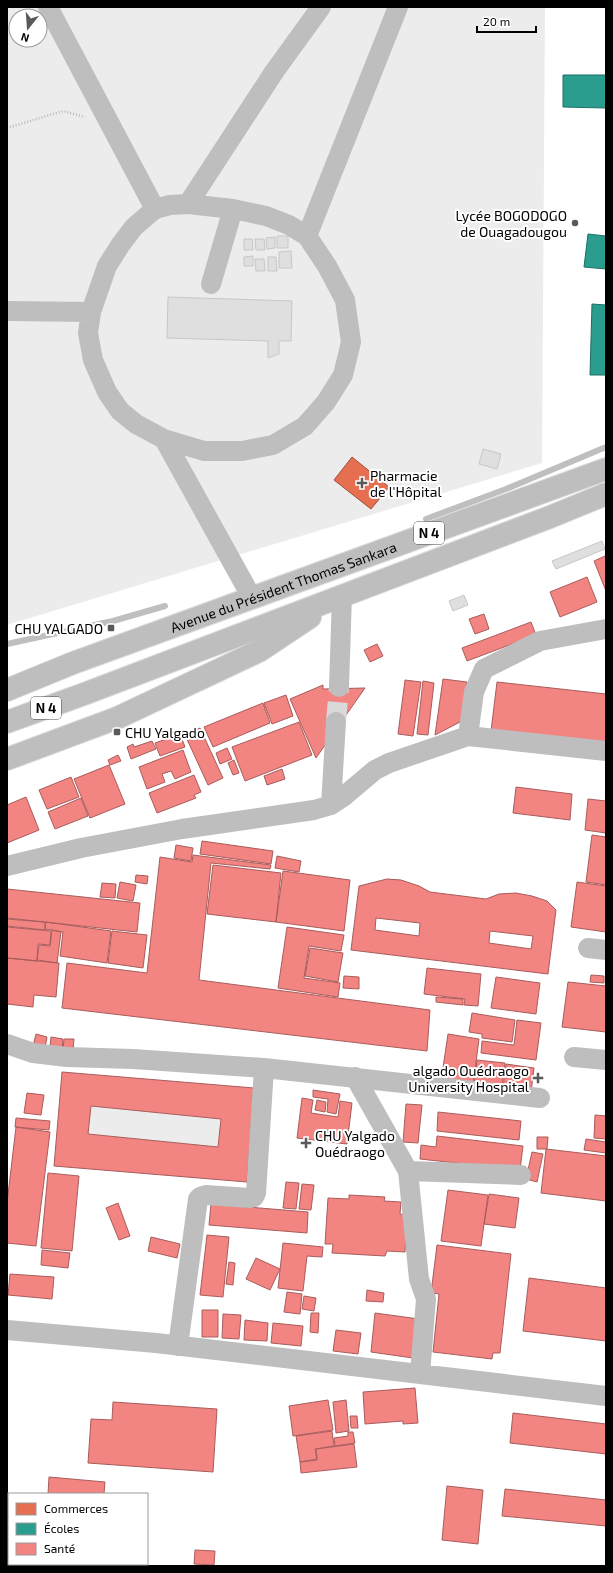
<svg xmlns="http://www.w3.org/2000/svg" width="613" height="1573" font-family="'Exo 2',sans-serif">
<rect width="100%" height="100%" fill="#fff"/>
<path fill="#ececec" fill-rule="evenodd" d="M 7,7 L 545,7 L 542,463 L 7,625 ZM 16,16 L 40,16 L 40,40 L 16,40 Z
M 91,1106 L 221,1119 L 218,1147 L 88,1134 Z"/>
<path fill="#e76f51" stroke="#a24e39" d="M 352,457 L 389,487 L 371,509 L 334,480 Z"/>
<path fill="#2a9d8f" stroke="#1d6e64" d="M 563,75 L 606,75 L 606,108 L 563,107 Z
M 588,234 L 606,236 L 606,269 L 584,267 Z
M 592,304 L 606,305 L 606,375 L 590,375 Z"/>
<path fill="#f28482" stroke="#a95c5b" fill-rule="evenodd" d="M 605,556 L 606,558 L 606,591 L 594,561 Z
M 587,577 L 597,602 L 560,617 L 550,592 Z
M 484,614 L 489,629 L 475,634 L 469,619 Z
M 531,622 L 536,635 L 467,661 L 462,648 Z
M 377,644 L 383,656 L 370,662 L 364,650 Z
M 443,679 L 467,682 L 462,721 L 435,735 Z
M 405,680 L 421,682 L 413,736 L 398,734 Z
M 423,681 L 434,683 L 428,735 L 417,734 Z
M 497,682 L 606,694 L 606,744 L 491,731 Z
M 323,685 L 323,689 L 365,688 L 316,758 L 290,699 Z
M 286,695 L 293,716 L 272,724 L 264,703 Z
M 263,703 L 270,723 L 213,747 L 204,727 Z
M 299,722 L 312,755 L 245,781 L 232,747 Z
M 200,728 L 223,778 L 208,785 L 185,735 Z
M 180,734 L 185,747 L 160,756 L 155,743 Z
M 152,741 L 156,749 L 131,759 L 127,747 L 133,744 L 134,747 Z
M 227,748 L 232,759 L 220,764 L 216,753 Z
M 183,750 L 191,772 L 175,779 L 171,771 L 162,774 L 165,782 L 147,789 L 139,767 Z
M 118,755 L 121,761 L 110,765 L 108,760 Z
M 234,760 L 239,773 L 233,775 L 228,763 Z
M 109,765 L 125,804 L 90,818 L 74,779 Z
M 282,769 L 285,779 L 267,785 L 264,776 Z
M 194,775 L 201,792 L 194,795 L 196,798 L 157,813 L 149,793 Z
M 71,777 L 79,797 L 47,809 L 39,790 Z
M 516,787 L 572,794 L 570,820 L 513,813 Z
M 26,797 L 39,830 L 7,843 L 7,805 Z
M 81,798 L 88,816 L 55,829 L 48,812 Z
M 588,799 L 606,801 L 606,833 L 585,830 Z
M 592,835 L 606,837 L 606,885 L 586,882 Z
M 202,841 L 273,851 L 271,864 L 200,854 Z
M 176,845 L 193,848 L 191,861 L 174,858 Z
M 193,855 L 271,865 L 270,869 L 211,863 L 199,980 L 430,1010 L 427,1051 L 62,1008 L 67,963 L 147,973 L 160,857 L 192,862 Z
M 277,856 L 301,861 L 299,872 L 275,868 Z
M 213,865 L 281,873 L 276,922 L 207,914 Z
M 283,871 L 350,880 L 344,931 L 276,922 Z
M 136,875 L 148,876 L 147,884 L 135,882 Z
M 387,879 L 401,880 L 419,886 L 430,892 L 486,899 L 499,894 L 516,893 L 532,896 L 547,901 L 556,910 L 548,974 L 351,950 L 359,886 ZM 376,918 L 420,923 L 419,936 L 375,930 ZM 490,931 L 533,936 L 531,949 L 489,943 Z
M 120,882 L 136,885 L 133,901 L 117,898 Z
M 577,882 L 606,886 L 606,932 L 571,927 Z
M 102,883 L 116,884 L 115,898 L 100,897 Z
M 7,889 L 140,903 L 137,932 L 7,918 Z
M 7,919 L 45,922 L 45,930 L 7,926 Z
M 46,922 L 111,931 L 107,963 L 60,956 L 63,932 L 45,929 Z
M 7,927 L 51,931 L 50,945 L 38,944 L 37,961 L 7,958 Z
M 287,927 L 344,935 L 341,951 L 309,946 L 304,978 L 340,983 L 338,997 L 278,988 Z
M 52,930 L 61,932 L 57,963 L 37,960 L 39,945 L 50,946 Z
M 112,931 L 147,935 L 143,968 L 108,963 Z
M 310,948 L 343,953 L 338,982 L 305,976 Z
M 7,958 L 59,963 L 56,997 L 34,995 L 33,1007 L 7,1004 Z
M 427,968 L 481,974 L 478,1006 L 464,1005 L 465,999 L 424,994 Z
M 591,975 L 604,976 L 604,983 L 590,982 Z
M 344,976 L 359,977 L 359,989 L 343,988 Z
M 496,977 L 540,983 L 536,1014 L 491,1008 Z
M 568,982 L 606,986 L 606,1032 L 562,1027 Z
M 436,997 L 463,999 L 463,1005 L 436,1002 Z
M 472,1013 L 515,1020 L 512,1042 L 482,1038 L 482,1034 L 469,1032 Z
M 517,1020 L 541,1023 L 536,1060 L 481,1053 L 482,1041 L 514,1045 Z
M 36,1034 L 47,1037 L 45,1048 L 33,1046 Z
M 448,1034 L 479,1039 L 473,1085 L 441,1081 Z
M 51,1037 L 63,1039 L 62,1050 L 50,1048 Z
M 64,1039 L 74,1039 L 73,1051 L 63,1050 Z
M 477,1060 L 505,1063 L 502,1088 L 474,1085 Z
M 506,1064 L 534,1068 L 531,1092 L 503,1088 Z
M 62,1072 L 254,1088 L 247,1182 L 54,1166 ZM 91,1106 L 221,1119 L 218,1147 L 88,1134 Z
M 313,1090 L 340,1094 L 336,1114 L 327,1112 L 328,1099 L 313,1097 Z
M 27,1093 L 44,1095 L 41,1115 L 24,1113 Z
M 302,1098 L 313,1100 L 311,1113 L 338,1117 L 340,1101 L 352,1103 L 347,1144 L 297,1138 Z
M 317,1100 L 326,1102 L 325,1112 L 315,1110 Z
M 406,1104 L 422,1105 L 418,1143 L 403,1142 Z
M 438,1112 L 521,1121 L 519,1140 L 437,1131 Z
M 595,1115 L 606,1116 L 606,1139 L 594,1138 Z
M 16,1118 L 50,1121 L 49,1130 L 15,1127 Z
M 16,1127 L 50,1132 L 36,1246 L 7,1243 L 7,1203 Z
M 437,1136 L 523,1146 L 520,1170 L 420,1159 L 421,1145 L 436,1147 Z
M 537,1137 L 548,1137 L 547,1149 L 537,1149 Z
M 586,1139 L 606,1142 L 606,1153 L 584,1150 Z
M 546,1149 L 606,1156 L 606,1201 L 541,1193 Z
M 532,1152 L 543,1154 L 537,1182 L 526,1179 Z
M 48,1173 L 79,1176 L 72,1251 L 41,1248 Z
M 286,1182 L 299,1183 L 296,1209 L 283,1208 Z
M 302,1184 L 314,1185 L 311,1210 L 299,1209 Z
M 448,1190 L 488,1195 L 481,1246 L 441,1241 Z
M 489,1194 L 519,1198 L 515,1228 L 484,1224 Z
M 349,1195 L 385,1197 L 384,1201 L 401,1202 L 400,1214 L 407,1215 L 405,1252 L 387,1251 L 385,1256 L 332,1253 L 333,1244 L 325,1244 L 328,1198 L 349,1199 Z
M 118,1203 L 130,1236 L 119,1240 L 106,1208 Z
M 211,1204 L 308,1212 L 307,1233 L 209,1225 Z
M 207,1235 L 229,1237 L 223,1297 L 200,1295 Z
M 151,1237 L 180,1244 L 177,1258 L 148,1251 Z
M 283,1243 L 323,1247 L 322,1257 L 307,1256 L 303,1291 L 278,1288 Z
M 437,1245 L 511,1254 L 500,1353 L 493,1353 L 492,1359 L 433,1352 L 439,1294 L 431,1293 Z
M 42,1250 L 70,1253 L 68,1268 L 41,1265 Z
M 256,1258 L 280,1269 L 270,1290 L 246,1279 Z
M 229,1262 L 235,1263 L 233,1285 L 226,1284 Z
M 10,1274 L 54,1277 L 52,1299 L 8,1295 Z
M 529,1278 L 606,1288 L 606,1341 L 523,1331 Z
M 367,1290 L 384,1293 L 383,1302 L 366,1301 Z
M 287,1292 L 302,1294 L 300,1314 L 284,1312 Z
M 304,1296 L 316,1298 L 314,1311 L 302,1309 Z
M 202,1310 L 218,1310 L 218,1337 L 202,1337 Z
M 311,1313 L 319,1313 L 318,1333 L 310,1332 Z
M 375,1313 L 419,1319 L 413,1358 L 371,1352 Z
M 223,1314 L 241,1315 L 239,1339 L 222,1338 Z
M 245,1320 L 268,1323 L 267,1341 L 244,1340 Z
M 273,1323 L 303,1326 L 301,1346 L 271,1343 Z
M 336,1330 L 361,1333 L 358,1354 L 333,1351 Z
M 415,1388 L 418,1423 L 403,1424 L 403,1421 L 365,1424 L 363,1392 Z
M 328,1400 L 333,1430 L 293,1436 L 289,1406 Z
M 346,1400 L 349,1431 L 336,1433 L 333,1402 Z
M 113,1402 L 217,1409 L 213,1472 L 88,1463 L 91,1419 L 112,1420 Z
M 513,1413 L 606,1424 L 606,1454 L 510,1443 Z
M 350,1416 L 357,1416 L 358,1428 L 351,1428 Z
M 332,1431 L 334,1446 L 315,1449 L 317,1459 L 300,1462 L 296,1436 Z
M 348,1432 L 353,1432 L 355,1443 L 335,1446 L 334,1438 L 348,1436 Z
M 354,1444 L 357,1467 L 301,1473 L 300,1462 L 317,1460 L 316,1449 Z
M 49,1477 L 105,1482 L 104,1494 L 48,1494 Z
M 447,1486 L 483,1490 L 478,1544 L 442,1540 Z
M 505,1489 L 606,1500 L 606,1526 L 502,1516 Z
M 195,1550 L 215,1551 L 214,1565 L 194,1564 Z"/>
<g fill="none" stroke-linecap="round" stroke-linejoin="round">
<path stroke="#bfbfbf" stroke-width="6" d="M 426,519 L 506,489 L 606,447
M 7,644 L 113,621 L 165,606"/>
</g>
<path fill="#dfdfdf" stroke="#c7c7c7" d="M 277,236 L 288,236 L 288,248 L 277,248 Z
M 275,237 L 275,248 L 267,249 L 266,238 Z
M 244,239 L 252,239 L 253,250 L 244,250 Z
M 255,239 L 264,239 L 265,250 L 256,250 Z
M 291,251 L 292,268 L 279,268 L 279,252 Z
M 253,256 L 253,266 L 244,266 L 244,257 Z
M 268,257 L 276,257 L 277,271 L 268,271 Z
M 255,259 L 264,259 L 265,271 L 256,271 Z
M 168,297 L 292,301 L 291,341 L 279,341 L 279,354 L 268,358 L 268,341 L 167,338 Z
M 483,449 L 501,454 L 497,469 L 479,464 Z
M 602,541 L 605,549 L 556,569 L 552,561 Z
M 464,595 L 468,605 L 453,611 L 449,601 Z"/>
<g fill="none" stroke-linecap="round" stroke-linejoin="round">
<path stroke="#d9d9d9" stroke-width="20" stroke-dasharray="20 10" stroke-linecap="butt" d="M 336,722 L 339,687"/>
<g stroke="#dbdbdb" stroke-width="24">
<g id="highway">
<path id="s1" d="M 7,690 L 73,663 L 606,469"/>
<path d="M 7,722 L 84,694 L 550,517 L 606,494"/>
<path d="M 7,759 L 117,718 L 259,651 L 310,617"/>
</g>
</g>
<path stroke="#b9b9b9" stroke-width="2.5" stroke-dasharray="1 2" stroke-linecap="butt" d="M 7,128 L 63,111 L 85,117"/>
<path stroke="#bebebe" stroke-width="20" d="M 48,7 L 155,209
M 188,204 L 274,72 L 321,7
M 307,236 L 398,7
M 211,284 L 233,209
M 7,311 L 91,312
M 164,439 L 204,451 L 242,451 L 273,445 L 305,426 L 326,402 L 343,375 L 351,342 L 345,300 L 327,266 L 307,236 L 289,225 L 266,216 L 233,209 L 188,204 L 170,205 L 155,209 L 134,227 L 121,244 L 107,266 L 91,312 L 88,333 L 93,360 L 107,392 L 120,411 L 136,424 L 164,439 L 252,598
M 339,687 L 342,595
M 468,736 L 474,692 L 484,669 L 540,641 L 606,629
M 331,805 L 336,722
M 7,866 L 81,848 L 182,829 L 314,810 L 331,805 L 343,797 L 375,770 L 389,763 L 468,736 L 606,751
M 588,948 L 606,950
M 7,1044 L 33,1053 L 67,1057 L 133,1059 L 264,1068 L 540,1098
M 574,1057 L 606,1060
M 355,1077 L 408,1171 L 521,1175
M 408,1171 L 419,1279 L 426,1299 L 420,1374
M 7,1330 L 156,1343 L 606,1396
M 178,1346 L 198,1199 L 200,1197 L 206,1195 L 250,1198 L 254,1197 L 256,1193 L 264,1068"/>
<use href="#highway" stroke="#bebebe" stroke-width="22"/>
</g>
<g fill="#595959" stroke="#fff" stroke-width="1.5">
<circle cx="575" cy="223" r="4"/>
<path d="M360 477h4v4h4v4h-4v4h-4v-4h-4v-4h4z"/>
<rect x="107" y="624" width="8" height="8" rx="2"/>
<rect x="113" y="728" width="8" height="8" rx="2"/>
<path d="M536 1072h4v4h4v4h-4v4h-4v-4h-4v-4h4z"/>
<path d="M304 1137h4v4h4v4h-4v4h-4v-4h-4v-4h4z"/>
</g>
<g text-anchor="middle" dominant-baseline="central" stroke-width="4" stroke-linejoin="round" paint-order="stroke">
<g fill="#fff" stroke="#4c4c4c" stroke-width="1">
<rect x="414" y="522" width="30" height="22" rx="3"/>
<rect x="31" y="697" width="30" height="22" rx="3"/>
</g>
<g font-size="13" font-weight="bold" fill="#000">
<text x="429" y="533">N 4</text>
<text x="46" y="708">N 4</text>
</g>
<g font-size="14" fill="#000" stroke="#fff" text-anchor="end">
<text x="567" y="215">Lycée BOGODOGO<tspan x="567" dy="16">de Ouagadougou</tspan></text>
<text x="370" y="475" text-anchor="start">Pharmacie<tspan x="370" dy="16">de l'Hôpital</tspan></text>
<text x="103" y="628">CHU YALGADO</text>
<text x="125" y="732" text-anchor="start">CHU Yalgado</text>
<text x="529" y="1070">algado Ouédraogo<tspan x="529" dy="16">University Hospital</tspan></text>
<text x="315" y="1135" text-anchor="start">CHU Yalgado<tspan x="315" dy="16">Ouédraogo</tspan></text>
</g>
<g font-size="14" fill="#000" stroke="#fff">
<text stroke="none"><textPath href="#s1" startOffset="295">Avenue du Président Thomas Sankara</textPath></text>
</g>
</g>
<rect width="613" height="1573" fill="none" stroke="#000000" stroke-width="16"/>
<rect x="8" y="1493" width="140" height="72" fill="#ffffff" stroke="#999999"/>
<rect x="16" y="1503" width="20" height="12" fill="#e76f51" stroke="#999999"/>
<text x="44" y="1513" font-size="12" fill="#000000">Commerces</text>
<rect x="16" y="1523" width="20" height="12" fill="#2a9d8f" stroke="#999999"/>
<text x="44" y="1533" font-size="12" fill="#000000">Écoles</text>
<rect x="16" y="1543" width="20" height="12" fill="#f28482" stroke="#999999"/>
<text x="44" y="1553" font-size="12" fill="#000000">Santé</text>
<g transform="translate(28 28) rotate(197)"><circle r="19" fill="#ffffff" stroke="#999999"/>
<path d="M0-3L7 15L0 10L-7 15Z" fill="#595959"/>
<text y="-6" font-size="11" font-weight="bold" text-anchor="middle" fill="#000000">N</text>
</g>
<path d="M477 26v6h59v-6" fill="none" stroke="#000000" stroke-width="2"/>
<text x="483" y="26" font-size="12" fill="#000000" stroke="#ffffff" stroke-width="3" paint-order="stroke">20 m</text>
</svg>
